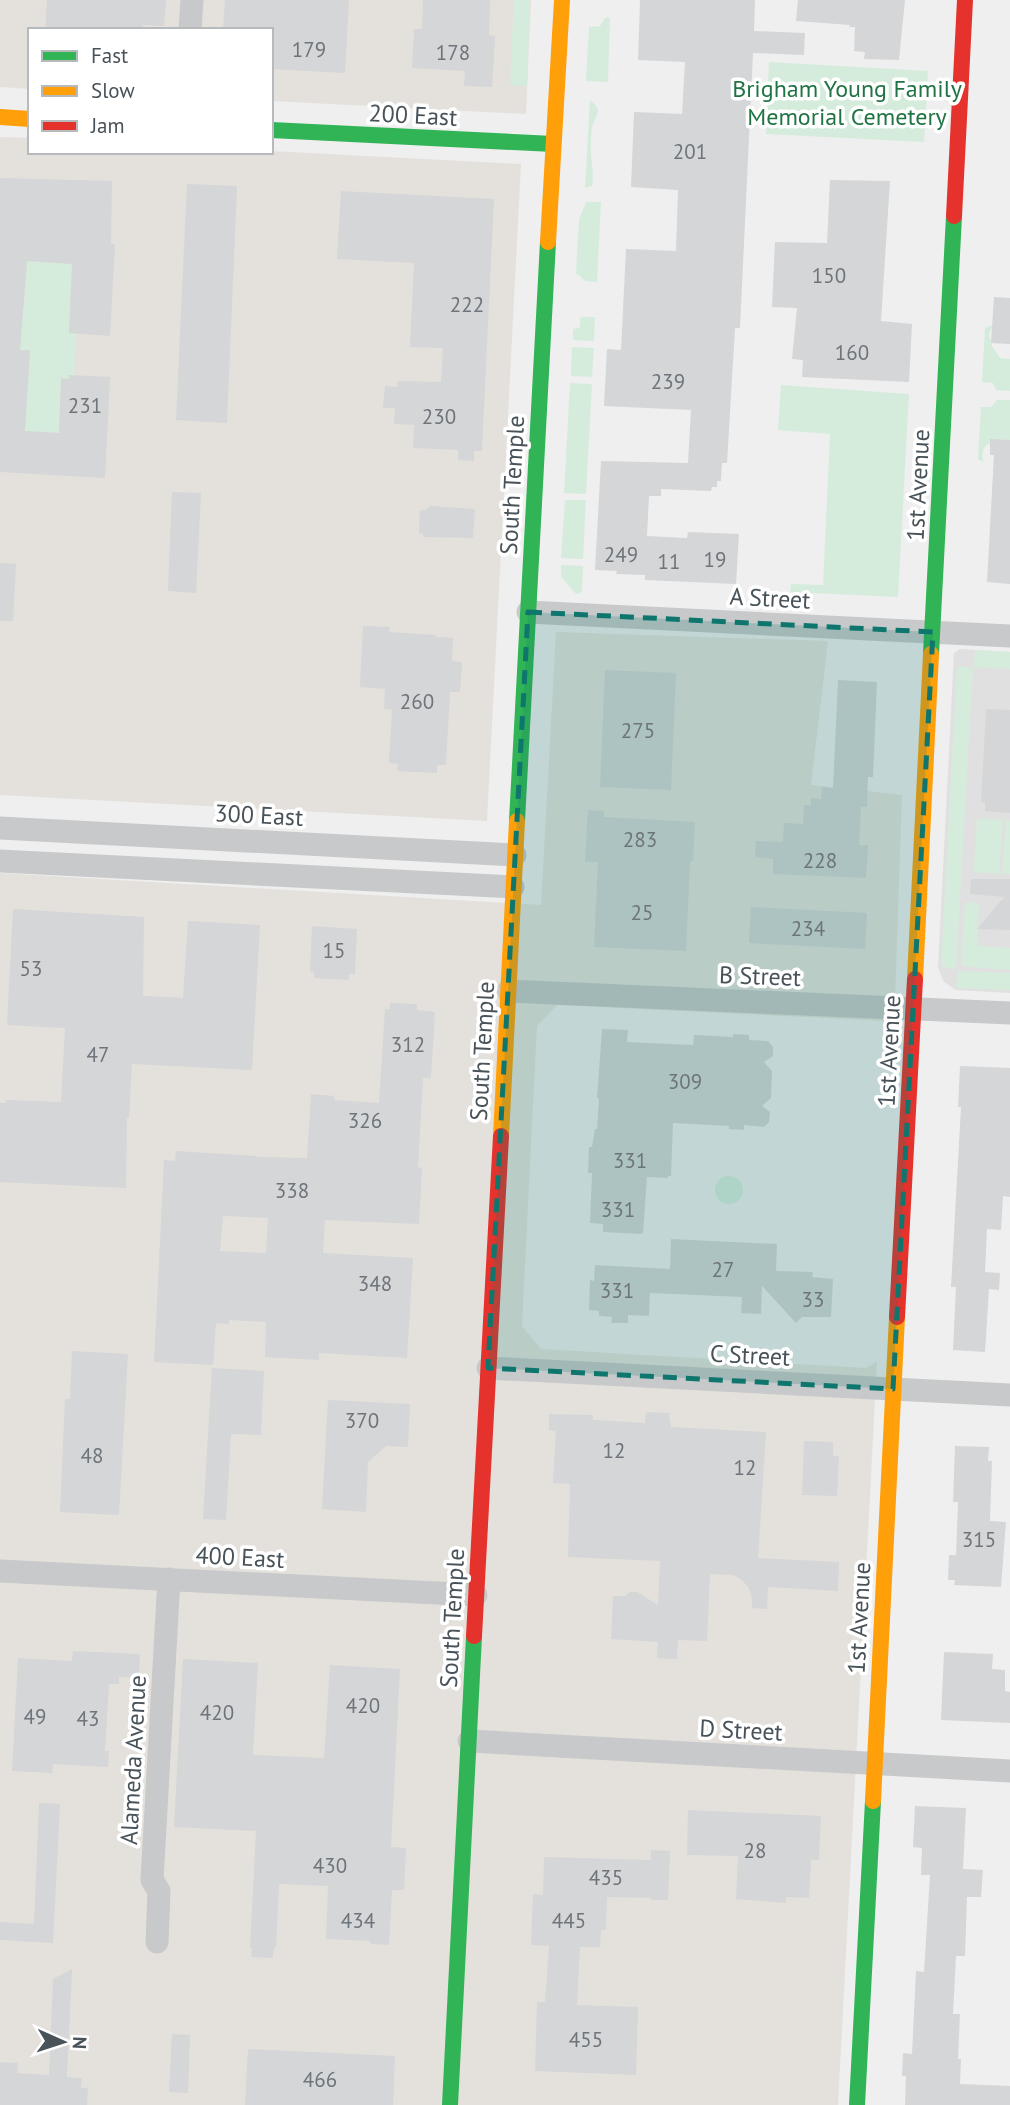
<svg xmlns="http://www.w3.org/2000/svg" width="1010" height="2105" font-family="'PT Sans',sans-serif">
<rect width="100%" height="100%" fill="#efefef"/>
<path fill="#e4e1dc" d="M 0,0 L 531,0 L 526,114 L 271,101 L 271,30 L 30,30 L 30,89 L 0,87 Z
M 0,137 L 30,138 L 30,152 L 271,151 L 521,164 L 487,821 L 0,795 Z
M 556,632 L 828,641 L 811,785 L 902,795 L 894,1029 L 885,1021 L 557,1005 L 537,1026 L 522,1326 L 541,1349 L 866,1368 L 877,1362 L 838,2105 L 0,2105 L 0,873 L 541,905 Z"/>
<path fill="#e1e0e0" d="M 960,649 L 1010,652 L 1010,993 L 956,990 L 944,982 L 938,968 L 954,653 Z"/>
<path fill="#d5ecdc" d="M 514,0 L 530,0 L 527,86 L 514,86 L 510,82 Z
M 606,17 L 610,18 L 608,82 L 586,81 L 589,27 L 600,26 Z
M 769,62 L 928,71 L 924,142 L 766,134 Z
M 590,100 L 595,104 L 598,110 C 597,117 594,121 592,127 C 591,133 591,139 591,145 C 590,159 595,172 592,186 L 585,188 Z
M 586,202 L 601,202 L 597,282 L 585,281 L 579,275 L 576,274 L 579,219 Z
M 27,261 L 72,264 L 69,333 L 76,334 L 74,375 L 69,375 L 69,379 L 61,379 L 59,433 L 25,431 L 30,351 L 20,350 L 0,308 L 24,309 Z
M 583,317 L 595,317 L 594,341 L 573,340 L 573,329 L 580,327 L 580,318 Z
M 989,326 L 993,326 L 989,334 L 992,346 L 1000,358 L 1010,359 L 1010,391 L 996,390 L 993,383 L 982,382 L 985,328 Z
M 572,347 L 594,348 L 592,377 L 571,376 Z
M 570,383 L 592,384 L 586,494 L 564,493 Z
M 781,385 L 909,394 L 898,597 L 790,592 L 791,584 L 823,585 L 830,434 L 778,430 Z
M 997,400 L 1010,400 L 1010,441 C 992,442 980,440 983,462 L 978,459 L 981,407 L 991,407 Z
M 565,500 L 586,500 L 583,559 L 561,558 Z
M 561,565 L 583,566 L 582,591 L 579,594 L 575,593 L 561,577 Z
M 975,650 L 1010,652 L 1010,669 L 973,667 Z
M 957,666 L 973,668 L 956,969 L 941,966 Z
M 977,819 L 1003,820 L 999,874 L 974,872 Z
M 1006,820 L 1010,821 L 1010,874 L 1002,874 Z
M 965,902 L 979,903 L 977,946 L 1010,948 L 1010,970 L 961,966 Z
M 958,971 L 1010,973 L 1010,990 L 956,988 Z
M715 1190a14 14 0 1 1 28 0a14 14 0 1 1-28 0Z"/>
<path fill="#d5d6d8" fill-rule="evenodd" d="M 47,0 L 166,0 L 164,26 L 143,25 L 143,30 L 45,30 Z
M 225,0 L 349,0 L 345,73 L 271,69 L 271,30 L 223,30 Z
M 423,0 L 490,0 L 489,35 L 495,36 L 492,87 L 464,86 L 465,71 L 412,68 L 414,29 L 422,29 Z
M 640,0 L 755,0 L 754,31 L 805,33 L 804,55 L 753,53 L 740,328 L 735,328 L 727,463 L 722,463 L 721,481 L 717,481 L 717,487 L 712,487 L 711,491 L 661,489 L 661,496 L 649,496 L 647,536 L 687,538 L 688,532 L 739,534 L 736,584 L 645,580 L 645,575 L 616,574 L 617,571 L 595,570 L 601,461 L 688,463 L 691,410 L 604,406 L 607,349 L 621,350 L 626,249 L 676,251 L 678,190 L 631,187 L 634,112 L 682,114 L 685,62 L 638,60 Z
M 798,0 L 905,0 L 899,60 L 864,59 L 865,52 L 854,51 L 855,27 L 849,27 L 850,25 L 796,21 Z
M 0,178 L 112,181 L 111,244 L 115,244 L 110,336 L 69,333 L 72,264 L 27,261 L 20,350 L 30,350 L 25,431 L 59,433 L 61,378 L 69,379 L 69,375 L 110,377 L 105,478 L 0,472 Z
M 830,180 L 890,181 L 881,321 L 912,324 L 909,382 L 802,377 L 803,360 L 792,359 L 797,308 L 772,307 L 775,242 L 827,243 Z
M 187,184 L 237,186 L 227,423 L 176,420 Z
M 341,191 L 494,199 L 482,451 L 474,451 L 474,461 L 458,460 L 458,450 L 413,448 L 414,425 L 394,424 L 395,408 L 383,408 L 385,386 L 397,387 L 398,381 L 441,382 L 443,348 L 410,347 L 414,263 L 337,259 Z
M 994,297 L 1010,298 L 1010,344 L 991,343 Z
M 990,439 L 1010,440 L 1010,584 L 987,582 L 994,455 L 990,455 Z
M 172,492 L 201,493 L 196,593 L 168,591 Z
M 430,506 L 475,509 L 473,538 L 423,537 L 423,534 L 419,533 L 420,510 L 426,510 Z
M 0,563 L 16,564 L 13,621 L 0,621 Z
M 363,626 L 390,627 L 389,632 L 436,635 L 436,637 L 453,638 L 452,661 L 462,662 L 460,692 L 450,692 L 446,765 L 437,765 L 437,773 L 397,771 L 398,764 L 389,763 L 392,710 L 384,709 L 385,689 L 360,687 Z
M 605,670 L 676,673 L 671,790 L 600,787 Z
M 838,680 L 877,682 L 873,777 L 868,777 L 867,807 L 861,807 L 859,845 L 868,845 L 866,878 L 773,874 L 773,859 L 755,857 L 756,841 L 783,842 L 784,823 L 803,824 L 804,805 L 811,805 L 811,798 L 821,799 L 822,787 L 833,788 Z
M 986,709 L 1010,710 L 1010,813 L 985,811 L 985,802 L 981,802 Z
M 588,810 L 604,811 L 604,817 L 695,822 L 693,861 L 690,861 L 686,951 L 594,947 L 598,862 L 585,862 Z
M 971,879 L 1010,879 L 1010,930 L 977,929 L 1004,897 L 970,894 Z
M 751,907 L 867,913 L 865,949 L 749,943 Z
M 13,909 L 144,917 L 143,996 L 183,998 L 188,921 L 260,925 L 252,1070 L 132,1064 L 129,1118 L 127,1118 L 126,1188 L 0,1182 L 0,1103 L 6,1103 L 6,1100 L 61,1102 L 65,1028 L 7,1025 Z
M 312,926 L 357,929 L 355,974 L 349,974 L 349,980 L 314,978 L 314,972 L 310,971 Z
M 390,1003 L 417,1004 L 417,1010 L 435,1012 L 431,1078 L 423,1078 L 418,1167 L 422,1168 L 419,1224 L 325,1220 L 323,1253 L 413,1258 L 407,1358 L 319,1353 L 319,1360 L 265,1357 L 266,1322 L 229,1320 L 229,1324 L 216,1323 L 213,1365 L 154,1362 L 164,1160 L 175,1161 L 176,1151 L 256,1156 L 256,1157 L 307,1158 L 311,1094 L 334,1096 L 334,1100 L 379,1103 L 385,1009 L 390,1009 ZM 223,1216 L 268,1218 L 266,1253 L 220,1251 Z
M 602,1029 L 628,1030 L 627,1042 L 693,1045 L 694,1035 L 733,1037 L 733,1034 L 749,1035 L 749,1040 L 768,1041 L 773,1047 L 773,1056 L 764,1062 L 772,1071 L 771,1098 L 762,1106 L 770,1112 L 769,1122 L 764,1127 L 744,1125 L 744,1130 L 729,1129 L 729,1126 L 673,1123 L 671,1176 L 668,1176 L 668,1178 L 647,1177 L 643,1233 L 640,1234 L 603,1232 L 603,1224 L 590,1223 L 592,1173 L 588,1173 L 589,1147 L 592,1147 L 595,1129 L 597,1129 L 599,1098 L 597,1098 Z
M 960,1066 L 1010,1068 L 1010,1197 L 1003,1196 L 1001,1230 L 987,1229 L 985,1272 L 1000,1273 L 999,1290 L 989,1289 L 985,1352 L 953,1350 L 956,1287 L 951,1287 L 961,1107 L 958,1107 Z
M 671,1239 L 777,1244 L 776,1271 L 813,1272 L 812,1277 L 833,1279 L 831,1317 L 802,1317 L 796,1323 L 762,1286 L 761,1314 L 741,1313 L 742,1297 L 650,1293 L 649,1316 L 628,1315 L 628,1323 L 611,1323 L 612,1317 L 599,1316 L 599,1311 L 589,1310 L 590,1280 L 594,1281 L 595,1265 L 670,1269 Z
M 72,1351 L 128,1354 L 119,1515 L 60,1512 L 65,1399 L 70,1399 Z
M 212,1368 L 264,1371 L 261,1435 L 231,1434 L 226,1520 L 203,1519 Z
M 328,1400 L 410,1404 L 408,1447 L 386,1446 L 368,1462 L 366,1512 L 322,1509 Z
M 646,1412 L 669,1413 L 671,1427 L 766,1432 L 758,1558 L 839,1562 L 838,1591 L 768,1587 L 767,1609 L 752,1608 L 752,1598 L 749,1588 L 742,1580 L 733,1575 L 710,1574 L 707,1641 L 678,1640 L 677,1659 L 657,1658 L 658,1642 L 611,1639 L 613,1596 L 625,1596 L 630,1592 L 637,1592 L 658,1605 L 660,1561 L 568,1557 L 570,1484 L 553,1483 L 556,1431 L 549,1430 L 549,1414 L 593,1415 L 593,1420 L 645,1423 Z
M 804,1441 L 833,1442 L 833,1456 L 839,1456 L 837,1496 L 802,1495 Z
M 955,1446 L 989,1447 L 988,1461 L 992,1461 L 990,1521 L 1006,1522 L 1001,1587 L 954,1585 L 955,1580 L 948,1580 L 949,1555 L 956,1555 L 958,1502 L 953,1502 Z
M 73,1651 L 140,1654 L 139,1678 L 119,1677 L 119,1684 L 109,1684 L 105,1751 L 109,1751 L 108,1767 L 53,1764 L 52,1773 L 12,1771 L 18,1658 L 72,1661 Z
M 944,1652 L 993,1654 L 992,1669 L 1005,1670 L 1005,1691 L 1010,1692 L 1010,1723 L 941,1720 Z
M 183,1659 L 258,1663 L 253,1755 L 324,1758 L 330,1665 L 400,1669 L 391,1847 L 406,1848 L 404,1890 L 392,1890 L 389,1945 L 370,1944 L 370,1941 L 326,1939 L 328,1886 L 279,1884 L 276,1947 L 274,1947 L 273,1958 L 251,1957 L 252,1948 L 250,1948 L 256,1831 L 174,1827 Z
M 39,1803 L 60,1804 L 53,1943 L 0,1940 L 0,1922 L 34,1924 Z
M 915,1806 L 966,1808 L 963,1869 L 983,1870 L 981,1897 L 967,1897 L 965,1956 L 956,1956 L 953,2014 L 960,2014 L 958,2059 L 961,2059 L 960,2084 L 1010,2086 L 1010,2105 L 905,2105 L 906,2076 L 902,2076 L 903,2053 L 912,2054 L 916,1971 L 924,1972 L 930,1875 L 921,1875 L 922,1848 L 913,1847 Z
M 688,1810 L 821,1816 L 819,1860 L 811,1860 L 809,1898 L 786,1897 L 786,1903 L 736,1899 L 738,1856 L 687,1855 Z
M 651,1850 L 670,1851 L 668,1900 L 651,1900 L 651,1898 L 607,1897 L 606,1930 L 601,1930 L 600,1947 L 580,1947 L 577,2005 L 638,2007 L 636,2075 L 535,2071 L 537,2002 L 545,2002 L 549,1946 L 531,1945 L 533,1894 L 543,1895 L 544,1857 L 651,1860 Z
M 72,1969 L 67,2077 L 82,2078 L 81,2088 L 88,2088 L 87,2105 L 0,2105 L 0,2062 L 18,2063 L 17,2073 L 49,2075 L 53,1979 Z
M 172,2034 L 190,2035 L 188,2093 L 169,2092 Z
M 248,2049 L 395,2056 L 393,2105 L 245,2105 Z"/>
<g fill="none" stroke-linecap="round" stroke-linejoin="round">
<path stroke="#c7c9ca" stroke-width="23" d="M 190,30 L 192,0
M 528,612 L 1010,636
M 0,828 L 515,855
M 0,861 L 513,887
M 508,991 L 1010,1013
M 488,1368 L 1010,1395
M 0,1571 L 476,1595
M 469,1741 L 1010,1771
M 157,1942 L 159,1891 L 152,1880 L 169,1579"/>
<path stroke="#30b455" stroke-width="16" d="M 271,130 L 553,144
M 931,654 L 954,216
M 517,821 L 548,242
M 450,2105 L 474,1636
M 857,2105 L 873,1801"/>
<path stroke="#ff9f0a" stroke-width="16" d="M 0,117 L 30,119
M 548,242 L 562,0
M 915,979 L 931,654
M 501,1136 L 517,821
M 873,1801 L 897,1317"/>
<path stroke="#e5322d" stroke-width="16" d="M 954,216 L 965,0
M 897,1317 L 915,979
M 474,1636 L 501,1136"/>
</g>
<path fill="#0f766e" fill-opacity="0.2" stroke="#0f766e" stroke-width="5" stroke-dasharray="14 9" stroke-linejoin="round" d="M 528,612 L 933,632 L 893,1389 L 488,1368 Z"/>
<g text-anchor="middle" dominant-baseline="central" stroke-width="7" stroke-linejoin="round" paint-order="stroke">
<g font-size="21" fill="#6d747a">
<text x="309" y="49">179</text>
<text x="453" y="52">178</text>
<text x="690" y="151">201</text>
<text x="829" y="275">150</text>
<text x="467" y="304">222</text>
<text x="852" y="352">160</text>
<text x="668" y="381">239</text>
<text x="85" y="405">231</text>
<text x="439" y="416">230</text>
<text x="621" y="554">249</text>
<text x="715" y="559">19</text>
<text x="669" y="561">11</text>
<text x="417" y="701">260</text>
<text x="638" y="730">275</text>
<text x="640" y="839">283</text>
<text x="820" y="860">228</text>
<text x="642" y="912">25</text>
<text x="808" y="928">234</text>
<text x="334" y="950">15</text>
<text x="31" y="968">53</text>
<text x="408" y="1044">312</text>
<text x="98" y="1054">47</text>
<text x="685" y="1081">309</text>
<text x="365" y="1120">326</text>
<text x="630" y="1160">331</text>
<text x="292" y="1190">338</text>
<text x="618" y="1209">331</text>
<text x="723" y="1269">27</text>
<text x="375" y="1283">348</text>
<text x="617" y="1290">331</text>
<text x="813" y="1299">33</text>
<text x="362" y="1420">370</text>
<text x="614" y="1450">12</text>
<text x="92" y="1455">48</text>
<text x="745" y="1467">12</text>
<text x="979" y="1539">315</text>
<text x="363" y="1705">420</text>
<text x="217" y="1712">420</text>
<text x="35" y="1716">49</text>
<text x="88" y="1718">43</text>
<text x="755" y="1850">28</text>
<text x="330" y="1865">430</text>
<text x="606" y="1877">435</text>
<text x="358" y="1920">434</text>
<text x="569" y="1920">445</text>
<text x="586" y="2039">455</text>
<text x="320" y="2079">466</text>
</g>
<g font-size="24" fill="#207343" stroke="#fff">
<text x="847" y="88">Brigham Young Family<tspan x="847" dy="28">Memorial Cemetery</tspan></text>
</g>
<g font-size="24" fill="#485259" stroke="#fff">
<text transform="translate(413 115) rotate(3)">200 East</text>
<text transform="translate(512 485) rotate(-87)">South Temple</text>
<text transform="translate(918 485) rotate(-87)">1st Avenue</text>
<text transform="translate(770 598) rotate(3)">A Street</text>
<text transform="translate(259 815) rotate(3)">300 East</text>
<text transform="translate(760 976) rotate(2)">B Street</text>
<text transform="translate(482 1051) rotate(-87)">South Temple</text>
<text transform="translate(889 1051) rotate(-87)">1st Avenue</text>
<text transform="translate(750 1355) rotate(3)">C Street</text>
<text transform="translate(240 1557) rotate(3)">400 East</text>
<text transform="translate(452 1618) rotate(-87)">South Temple</text>
<text transform="translate(859 1618) rotate(-87)">1st Avenue</text>
<text transform="translate(741 1730) rotate(3)">D Street</text>
<text transform="translate(133 1760) rotate(-87)">Alameda Avenue</text>
</g>
</g>
<rect x="28" y="28" width="245" height="126" fill="#ffffff" stroke="#b6babd" stroke-width="2"/>
<rect x="42" y="51" width="35" height="10" fill="#30b455" stroke="#b6babd" stroke-width="2"/>
<text x="91" y="63" font-size="21" fill="#485259">Fast</text>
<rect x="42" y="86" width="35" height="10" fill="#ff9f0a" stroke="#b6babd" stroke-width="2"/>
<text x="91" y="98" font-size="21" fill="#485259">Slow</text>
<rect x="42" y="121" width="35" height="10" fill="#e5322d" stroke="#b6babd" stroke-width="2"/>
<text x="91" y="133" font-size="21" fill="#485259">Jam</text>
<g transform="translate(63 2042) rotate(93)" stroke="#ffffff" stroke-width="5" paint-order="stroke">
<path d="M0-5L12 26L0 18L-12 26Z" fill="#485259"/>
<text y="-10" font-size="19" font-weight="bold" text-anchor="middle" fill="#485259">N</text>
</g>
</svg>
